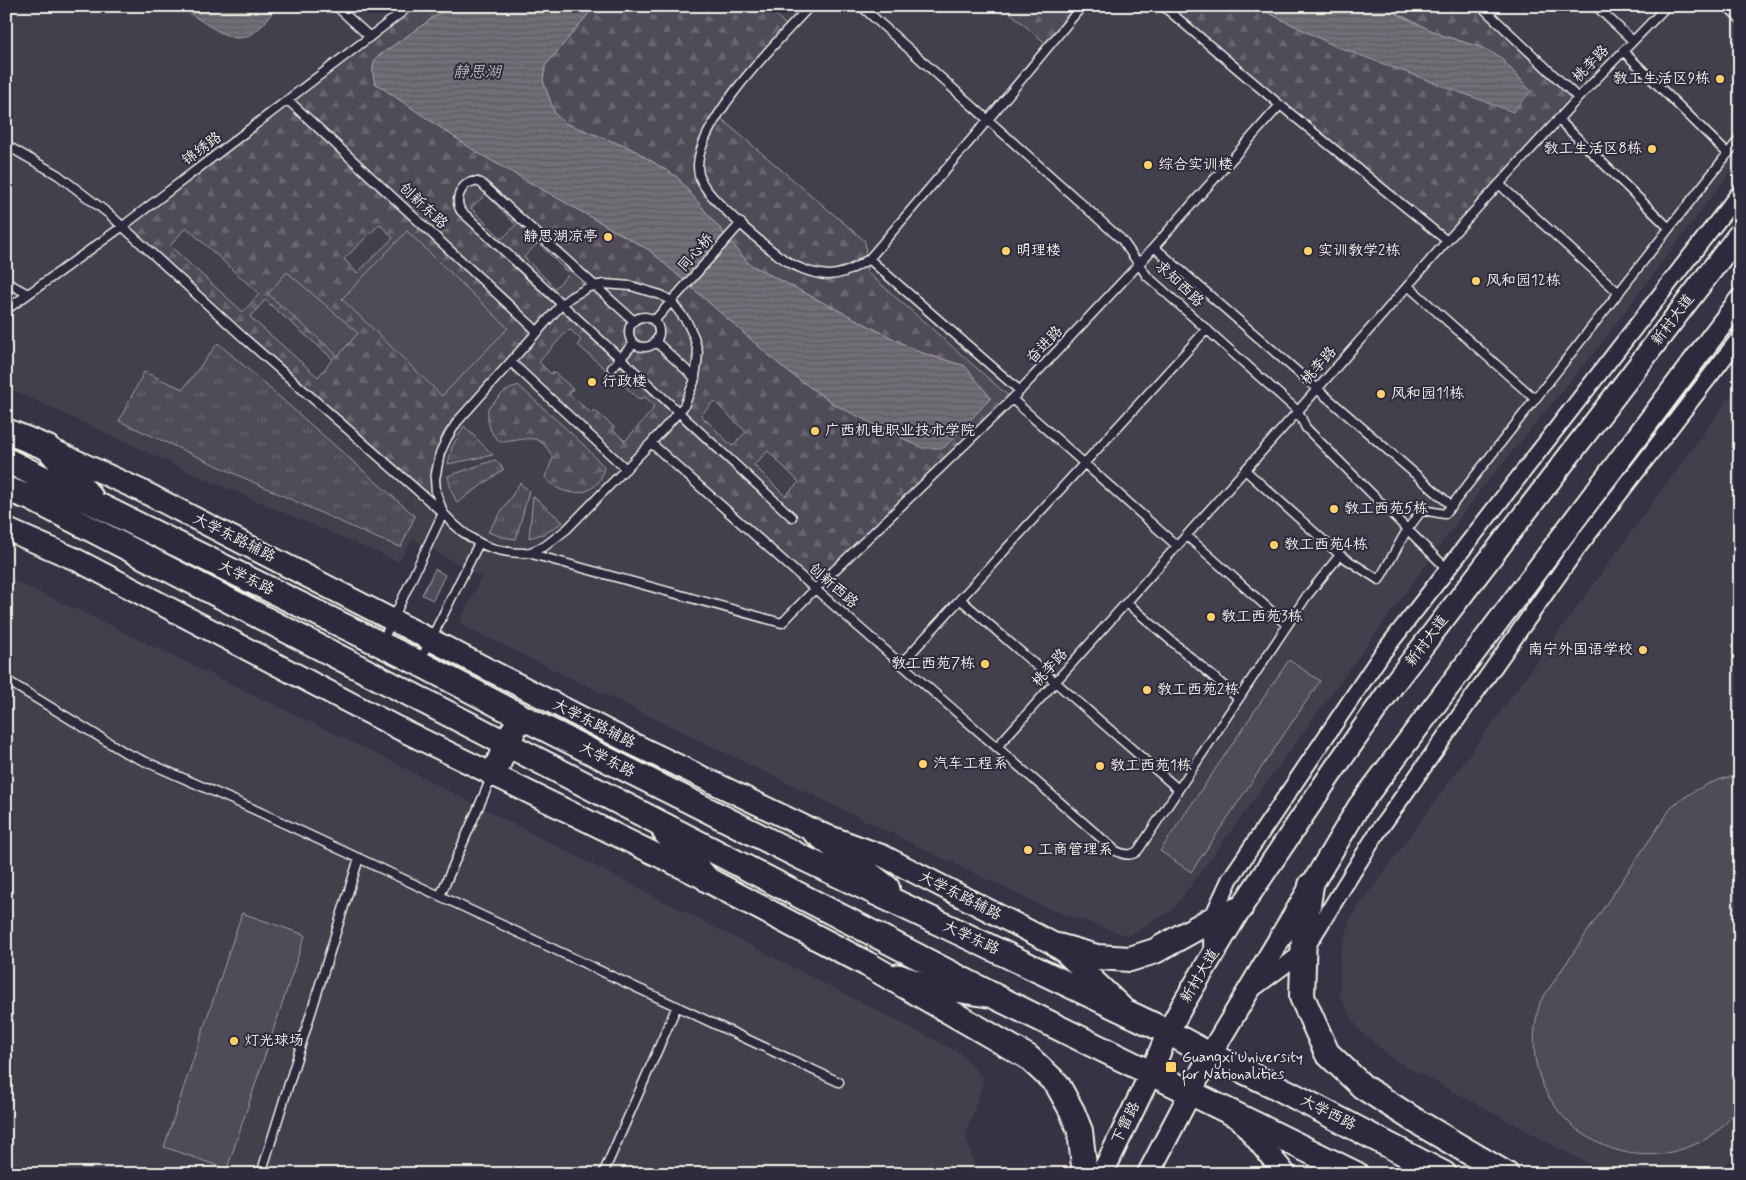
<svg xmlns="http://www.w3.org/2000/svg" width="1746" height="1180" font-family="Mynerve,'LXGW WenKai TC',sans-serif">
<defs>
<pattern id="grass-tufts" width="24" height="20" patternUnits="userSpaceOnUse" patternTransform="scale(1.25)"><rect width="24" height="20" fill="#504b59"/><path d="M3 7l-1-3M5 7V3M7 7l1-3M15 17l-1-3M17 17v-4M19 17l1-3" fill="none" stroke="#6a6571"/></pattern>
<pattern id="forest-firs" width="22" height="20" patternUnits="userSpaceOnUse" patternTransform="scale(1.25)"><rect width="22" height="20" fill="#504b59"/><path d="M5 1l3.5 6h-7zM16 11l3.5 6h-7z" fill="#6a6571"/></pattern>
<pattern id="water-rules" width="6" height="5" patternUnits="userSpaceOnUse" patternTransform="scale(1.25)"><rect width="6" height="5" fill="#726e77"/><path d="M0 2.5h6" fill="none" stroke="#5b595c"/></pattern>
</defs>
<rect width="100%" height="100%" fill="#373244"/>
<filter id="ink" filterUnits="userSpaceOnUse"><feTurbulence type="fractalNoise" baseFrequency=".02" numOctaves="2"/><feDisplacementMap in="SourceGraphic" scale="10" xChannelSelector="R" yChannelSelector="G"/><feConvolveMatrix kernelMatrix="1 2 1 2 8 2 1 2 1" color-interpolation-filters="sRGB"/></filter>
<g filter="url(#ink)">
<path fill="#433f4e" d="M 6,6 L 1740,6 L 1740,159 L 1593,354 L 1483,487 L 1173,910 L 1128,936 L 1044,907 L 459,624 L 481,577 L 413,539 L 399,562 L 194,474 L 6,387 Z
M 1740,383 L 1740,1145 L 1719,1174 L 1607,1174 L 1394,1060 L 1359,1030 L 1340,997 L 1340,954 L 1351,917 Z
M 6,577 L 82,612 L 389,760 L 960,1053 L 984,1079 L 966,1135 L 977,1174 L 6,1174 Z"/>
<path fill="url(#grass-tufts)" stroke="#a29ea0" d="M 218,343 L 415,516 L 401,547 L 376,538 L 119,421 L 144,372 L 183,389 Z
M 464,426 L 493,455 L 448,464 L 452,447 Z
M 495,460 L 504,469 L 457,503 L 451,490 L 448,476 Z
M 520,483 L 529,491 L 516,539 L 502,537 L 488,532 Z
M 533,496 L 563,522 L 546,533 L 529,538 Z
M 435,569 L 445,575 L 433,600 L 422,595 Z"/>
<path fill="url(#forest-firs)" stroke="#a29ea0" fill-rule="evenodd" d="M 410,6 L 450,6 L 377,57 C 372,65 372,73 375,83 L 478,153 L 649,250 L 787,371 L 837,406 L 965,366 L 919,352 L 749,264 L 677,177 L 632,149 L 565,123 L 555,114 L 543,81 L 545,66 L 595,6 L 767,6 L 790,29 L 718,116 L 865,241 L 867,272 L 1012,399 L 815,589 L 652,444 L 626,469 L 511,362 L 457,422 L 436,470 L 443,513 L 123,226 ZM 486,194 L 516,225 L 502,239 L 471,208 ZM 380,224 L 393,238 L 357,273 L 344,259 ZM 186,227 L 259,294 L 243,312 L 170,246 ZM 538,243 L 569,274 L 555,288 L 524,257 ZM 265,300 L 333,359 L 318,377 L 250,317 ZM 571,330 L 581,340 L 578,345 L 639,399 L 645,397 L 654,405 L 652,411 L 625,441 L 613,430 L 614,427 L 594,410 L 591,413 L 569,394 L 573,389 L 554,372 L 551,374 L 539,362 L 567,331 ZM 714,401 L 746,432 L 732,446 L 701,415 ZM 768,451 L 799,482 L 785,496 L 754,465 Z
M 1002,6 L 1082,6 L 1049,46 Z
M 1163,6 L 1255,6 L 1335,46 L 1483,48 L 1441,35 L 1381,6 L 1481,6 L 1578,98 L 1447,241 Z
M 518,385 L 584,445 L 604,467 C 600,499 562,500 545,477 L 553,458 C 539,429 525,441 500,442 C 489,433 487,422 488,408 L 504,392 Z"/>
<path fill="#504b59" stroke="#a29ea0" d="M 407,231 L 508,328 L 442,396 L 342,299 Z
M 287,272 L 358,333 L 338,356 L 268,294 Z
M 1289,660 L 1320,681 L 1191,872 L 1160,851 Z
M 1740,775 L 1740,1102 C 1734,1110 1729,1121 1722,1127 C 1709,1140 1689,1148 1671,1152 C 1610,1166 1548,1123 1536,1063 C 1532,1042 1535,1022 1540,1002 L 1671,808 C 1692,790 1713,779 1740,775 Z
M 242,913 L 305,935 L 227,1169 L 164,1147 Z"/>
<path fill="url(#water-rules)" stroke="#a6a2a4" d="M 179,6 L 276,6 C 268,20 255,38 238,38 C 225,39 191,14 179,6 Z
M 450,6 L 595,6 L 545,66 L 543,81 L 555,114 L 565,123 L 632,149 L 677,177 L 749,264 L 919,352 L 965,366 L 991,398 L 944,448 L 922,448 L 837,406 L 787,371 L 649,250 L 478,153 L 375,83 C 372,73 372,65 377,57 Z
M 1255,6 L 1381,6 L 1441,35 L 1483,48 L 1500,57 L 1531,91 L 1513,112 L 1335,46 Z"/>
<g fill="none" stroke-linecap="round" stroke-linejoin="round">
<g stroke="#f4f1e8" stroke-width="11">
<path id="lane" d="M 336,6 L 370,37
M 810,6 C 778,41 700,118 698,165 C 698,169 699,176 701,180 C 708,199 767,248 785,260 C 796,267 808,272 820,274 C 839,278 854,268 869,259
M 861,6 L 1122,240 L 1147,276 L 1298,411 L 1306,428 L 1447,569
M 1163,6 L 1280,105 L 1447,241
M 1481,6 L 1578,98
M 1596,6 L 1633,41
M 1727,6 L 1740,19
M 1623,51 L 1728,154
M 289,101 L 538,332
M 1558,119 L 1669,228
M 6,145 L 58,175 L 109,214 L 245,339 L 443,513 C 467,540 491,554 528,553 L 782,623 L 815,589 L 1012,399 L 1139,264 L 1280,105
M 1499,184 L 1619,293
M 1154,247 L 1452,506
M 6,282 L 28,294
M 1408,286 L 1535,399
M 6,310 L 123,226 L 410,6
M629 332a15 15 0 1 1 30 0a15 15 0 1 1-30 0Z
M 634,321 L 481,183 C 465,176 452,198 461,211 L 792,517
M 654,321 L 741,223
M 655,341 L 695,378
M 511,362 L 626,469
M 612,368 L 634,343
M 1020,391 L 869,259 L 987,121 L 1082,6
M 1012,399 L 1177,546
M 651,443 L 815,589 L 1116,851 C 1124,855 1133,857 1139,849 L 1306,597 L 1340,555 L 1379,580 L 1407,530 L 1422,510 L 1445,514 L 1740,138
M 1245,470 L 1340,555
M 1187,536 L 1287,625
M 960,599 L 1178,789
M 1127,603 L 1238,698
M 382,642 L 443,513 L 436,492 L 435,479 L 440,453 L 447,438 L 457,422 L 562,304 L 571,297 L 589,287 L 604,284 L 631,286 L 661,295 L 671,301 L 687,322 L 694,337 L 698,352 L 697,364 L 694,382 L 684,406 L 651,443 L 567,529 L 545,546 L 528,553
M 420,661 L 479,543
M 901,664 L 1207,329
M 6,680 L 126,753 L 251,808 L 839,1082
M 997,747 L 1298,411 L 1447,241 L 1578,98 L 1667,6
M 440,896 L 492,776
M 261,1174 L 359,858
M 603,1174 L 677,1006"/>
</g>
<g stroke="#f4f1e8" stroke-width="19">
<path id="street" d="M 1212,955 L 1211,920 L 1230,879 L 1381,655 L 1740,192
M 1253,989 L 1304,951 L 1377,833 L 1577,549 L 1740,337"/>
</g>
<g stroke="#f4f1e8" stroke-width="25">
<path id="secondary" d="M 48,448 L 142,491 L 629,742 L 814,831 L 883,856 L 1058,946 L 1122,1007
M 6,529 L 75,559 L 398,728 L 706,879
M 898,975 L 936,988 L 987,996
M 1238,1116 L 1285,1174
M 1102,1174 L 1151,1073 L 1168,1032 L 1182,1006 L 1240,909 L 1331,774 L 1396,681 L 1740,233
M 1148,1174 L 1210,1055 L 1359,806 L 1740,300"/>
</g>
<g stroke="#f4f1e8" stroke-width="28">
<path id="primary" d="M 6,431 L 48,448 L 91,498
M 6,460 L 419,663 L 520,716 L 803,858 L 1168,1032 L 1210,1055 L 1275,1086 L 1444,1174
M 6,489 L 31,498 L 998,998 L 1356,1174
M 493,775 L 513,731
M 814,831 L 887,888
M 665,832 L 708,880 L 867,964 L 1028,1057 L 1057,1084 L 1072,1111 L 1080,1131 L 1085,1174
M 1311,885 L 1304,933 L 1302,997 L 1327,1053 L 1363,1087 L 1416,1121 L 1506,1174
M 1058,946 L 1097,957 L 1130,959 L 1155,951 L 1211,920 L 1240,909"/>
</g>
<use href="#lane" stroke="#2f2a3d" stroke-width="8"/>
<use href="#street" stroke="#2f2a3d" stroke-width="15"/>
<use href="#secondary" stroke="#2f2a3d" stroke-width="21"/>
<use href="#primary" stroke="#2f2a3d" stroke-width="24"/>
</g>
</g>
<g fill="#ffd166" stroke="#2f2a3d" stroke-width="2">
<circle cx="1720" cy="79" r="5"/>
<circle cx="1652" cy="149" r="5"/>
<circle cx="1148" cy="165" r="5"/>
<circle cx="608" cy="237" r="5"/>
<circle cx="1006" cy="251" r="5"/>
<circle cx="1308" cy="251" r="5"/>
<circle cx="1476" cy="281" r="5"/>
<circle cx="592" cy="382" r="5"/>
<circle cx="1381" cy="394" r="5"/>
<circle cx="815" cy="431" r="5"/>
<circle cx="1334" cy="509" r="5"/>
<circle cx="1274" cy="545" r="5"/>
<circle cx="1211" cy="617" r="5"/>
<circle cx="1643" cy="650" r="5"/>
<circle cx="985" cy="664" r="5"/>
<circle cx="1147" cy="690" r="5"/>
<circle cx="923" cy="764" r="5"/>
<circle cx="1100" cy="766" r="5"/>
<circle cx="1028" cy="850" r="5"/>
<circle cx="234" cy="1041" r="5"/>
<rect x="1165" y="1061" width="12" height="12" rx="2.5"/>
</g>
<g text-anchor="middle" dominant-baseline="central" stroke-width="4" stroke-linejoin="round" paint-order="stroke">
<g font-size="15" fill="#f4f1e8" stroke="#2f2a3d">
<text transform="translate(1591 64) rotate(-46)">桃李路</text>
<text transform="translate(202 149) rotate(-37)">锦绣路</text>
<text transform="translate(423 206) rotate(43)">创新东路</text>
<text transform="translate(696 253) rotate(-48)">同心桥</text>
<text transform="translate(1179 284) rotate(43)">求知西路</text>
<text transform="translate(1673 320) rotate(-53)">新村大道</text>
<text transform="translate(1045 345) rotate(-47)">奋进路</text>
<text transform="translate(1319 366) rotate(-49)">桃李路</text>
<text transform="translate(234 538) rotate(27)">大学东路辅路</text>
<text transform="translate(246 578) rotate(26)">大学东路</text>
<text transform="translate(833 586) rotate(41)">创新西路</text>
<text transform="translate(1427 641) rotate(-53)">新村大道</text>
<text transform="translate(1050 668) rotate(-48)">桃李路</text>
<text transform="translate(594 724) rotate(27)">大学东路辅路</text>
<text transform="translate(607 760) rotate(27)">大学东路</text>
<text transform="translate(960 896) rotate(27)">大学东路辅路</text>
<text transform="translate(971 938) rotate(25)">大学东路</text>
<text transform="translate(1200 976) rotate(-59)">新村大道</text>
<text transform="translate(1328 1113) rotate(27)">大学西路</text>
<text transform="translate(1126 1123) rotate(-64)">下雷路</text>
</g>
<g font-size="15" fill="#f4f1e8" stroke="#2f2a3d" text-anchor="start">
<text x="1710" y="79" text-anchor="end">教工生活区9栋</text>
<text x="1642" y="149" text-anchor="end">教工生活区8栋</text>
<text x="1158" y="165">综合实训楼</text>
<text x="598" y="237" text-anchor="end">静思湖凉亭</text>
<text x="1016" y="251">明理楼</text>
<text x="1318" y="251">实训教学2栋</text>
<text x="1486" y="281">风和园12栋</text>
<text x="602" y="382">行政楼</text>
<text x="1391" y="394">风和园11栋</text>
<text x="825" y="431">广西机电职业技术学院</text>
<text x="1344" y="509">教工西苑5栋</text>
<text x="1284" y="545">教工西苑4栋</text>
<text x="1221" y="617">教工西苑3栋</text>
<text x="1633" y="650" text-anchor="end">南宁外国语学校</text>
<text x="975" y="664" text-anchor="end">教工西苑7栋</text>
<text x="1157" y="690">教工西苑2栋</text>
<text x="933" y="764">汽车工程系</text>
<text x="1110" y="766">教工西苑1栋</text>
<text x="1038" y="850">工商管理系</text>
<text x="244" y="1041">灯光球场</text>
<text x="1182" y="1058">Guangxi University<tspan x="1182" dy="17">for Nationalities</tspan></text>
</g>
<g font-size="16" font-style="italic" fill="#bab6b5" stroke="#2f2a3d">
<text x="477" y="72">静思湖</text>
</g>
</g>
<rect width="1746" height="1180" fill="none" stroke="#2f2a3d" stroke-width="25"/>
<rect x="12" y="12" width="1721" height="1155" fill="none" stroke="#f4f1e8" stroke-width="2" filter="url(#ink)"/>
</svg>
